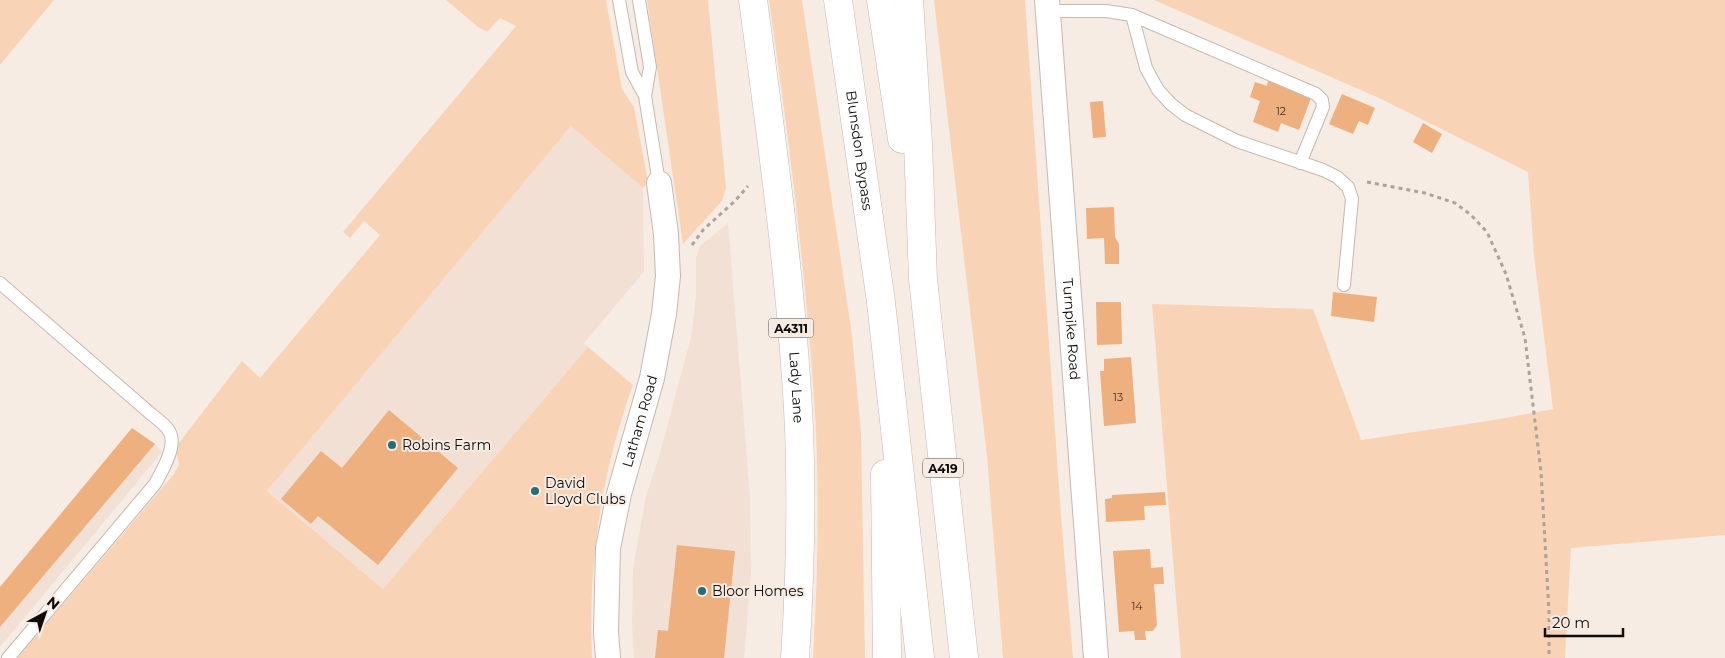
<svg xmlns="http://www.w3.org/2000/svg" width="1725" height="658" font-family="Montserrat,sans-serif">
<rect width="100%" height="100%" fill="#f7ece4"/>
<path fill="#f1e0d3" d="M 571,126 L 643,188 L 644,272 L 584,343 L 588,347 L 383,589 L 267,491 Z
M 728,223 L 750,497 L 751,573 L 744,658 L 634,658 L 632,625 L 633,569 L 646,496 L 660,453 L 691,337 L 696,296 L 696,257 L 700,246 Z
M 132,428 L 155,444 L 162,452 L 0,647 L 0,587 Z"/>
<path fill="#f9d3b6" d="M 0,0 L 54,0 L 0,65 Z
M 446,0 L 606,0 L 622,89 L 634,107 L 648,182 L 643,188 L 571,126 L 267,491 L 383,589 L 588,347 L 633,385 C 601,472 588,565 592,658 L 17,658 L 174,474 L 179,464 L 175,448 L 242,361 L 260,378 L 380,235 L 364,221 L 350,238 L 343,232 L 516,26 L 500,18 L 487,32 L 478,27 Z
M 647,0 L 708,0 L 726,188 L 722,201 L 683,244 Z
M 769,0 L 802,0 L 852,335 L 861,433 L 865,658 L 813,658 C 818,572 820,484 814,398 C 805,265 788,132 769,0 Z
M 934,0 L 1025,0 L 1061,516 L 1073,658 L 1003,658 L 987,456 Z
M 1154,0 L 1725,0 L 1725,535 L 1571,548 L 1565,658 L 1181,658 L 1152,304 L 1313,309 L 1361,440 L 1494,420 L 1553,409 L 1534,256 L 1528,172 L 1379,98 Z"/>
<path fill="#eeb07e" d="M 1268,81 L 1311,98 L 1299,130 L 1281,123 L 1278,132 L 1253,122 L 1260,101 L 1250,97 L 1255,82 L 1267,86 Z
M 1342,94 L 1375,108 L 1368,125 L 1359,121 L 1353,134 L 1329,124 Z
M 1103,101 L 1106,137 L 1093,138 L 1090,102 Z
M 1423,123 L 1442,134 L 1432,153 L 1413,142 Z
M 1114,207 L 1115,237 L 1119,244 L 1119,264 L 1105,264 L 1104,238 L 1087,239 L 1086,208 Z
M 1333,292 L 1377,297 L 1374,322 L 1331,316 Z
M 1096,302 L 1121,302 L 1122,344 L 1097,345 Z
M 1131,357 L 1136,423 L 1104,426 L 1100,371 L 1104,371 L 1104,359 Z
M 389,410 L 458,468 L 378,565 L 318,516 L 311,524 L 281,499 L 321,451 L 342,468 Z
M 132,428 L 155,444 L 0,627 L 0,587 Z
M 1165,492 L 1166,505 L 1144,506 L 1145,520 L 1106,522 L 1105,499 L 1112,498 L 1112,495 Z
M 677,545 L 735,551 L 724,658 L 655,658 L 658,630 L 668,631 Z
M 1150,549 L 1151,568 L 1163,567 L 1164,584 L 1154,584 L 1157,625 L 1153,631 L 1145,631 L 1146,640 L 1135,640 L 1134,631 L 1119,632 L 1113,551 Z"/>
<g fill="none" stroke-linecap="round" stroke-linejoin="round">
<g stroke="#c3b9b2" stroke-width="14">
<path id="lane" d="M 619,0 L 632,72 L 645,96 L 659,183
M 639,0 L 650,67 L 645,96
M 1047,11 L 1106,11 L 1132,15 L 1316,94 L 1322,100 L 1323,107 L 1300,163
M 1132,15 L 1146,68 L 1158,90 L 1171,104 L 1185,115 L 1237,141 L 1323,170 L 1337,177 L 1348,187 L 1352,199 L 1344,285
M 0,283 L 151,414 C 157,419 165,424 169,431 C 178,445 162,471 155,484 L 8,658"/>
</g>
<g stroke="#c3b9b2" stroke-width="26">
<g id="street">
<path id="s1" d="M 1047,0 L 1096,658"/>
<path id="s2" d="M 608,658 L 606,632 L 608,548 L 619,494 L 652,378 L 664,314 L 668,276 L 666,234 L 659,183"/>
</g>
</g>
<g stroke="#c3b9b2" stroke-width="29">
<g id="primary">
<path id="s3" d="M 753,0 C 772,142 792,285 799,428 C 802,505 800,581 795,658"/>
</g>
</g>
<g stroke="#c3b9b2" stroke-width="29">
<g id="highway">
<path id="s4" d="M 838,0 L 881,302 L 920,658"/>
<path d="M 881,0 L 902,139"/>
<path d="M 909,0 L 918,143 L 923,279 L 964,658"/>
<path d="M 885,474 L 887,658"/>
</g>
</g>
<path stroke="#aba39d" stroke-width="3" stroke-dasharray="4 4" stroke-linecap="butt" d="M 1367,182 L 1425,193 L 1455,203 L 1471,215 L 1487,232 L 1506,274 L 1525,338 L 1541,472 L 1549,612 L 1549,658
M 692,245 L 703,230 L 735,201 L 748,186"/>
<use href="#lane" stroke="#fff" stroke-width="12"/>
<use href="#street" stroke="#fff" stroke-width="24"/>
<use href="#primary" stroke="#fff" stroke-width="28"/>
<use href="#highway" stroke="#fff" stroke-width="28"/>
</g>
<g fill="#256e79" stroke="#f7ece4" stroke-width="2">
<circle cx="392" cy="445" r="5"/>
<circle cx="535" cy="491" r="5"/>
<circle cx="702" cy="591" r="5"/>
</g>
<g text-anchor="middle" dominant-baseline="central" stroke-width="4" stroke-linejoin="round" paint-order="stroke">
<g font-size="11" fill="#463426">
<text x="1281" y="111">12</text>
<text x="1118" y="397">13</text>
<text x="1137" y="606">14</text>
</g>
<g fill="#f7ece4" stroke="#544e4b" stroke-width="1">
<rect x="768.5" y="318.5" width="45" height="19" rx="4"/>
<rect x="923" y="458.5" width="40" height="19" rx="4"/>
</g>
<g font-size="12" font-weight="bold" fill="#0e0b09">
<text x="791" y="328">A4311</text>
<text x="943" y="468">A419</text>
</g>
<g font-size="14" fill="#0e0b09" stroke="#f7ece4">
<text stroke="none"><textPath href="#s4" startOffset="152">Blunsdon Bypass</textPath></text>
<text stroke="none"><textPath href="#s1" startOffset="330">Turnpike Road</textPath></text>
<text stroke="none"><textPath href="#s3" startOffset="390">Lady Lane</textPath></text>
<text stroke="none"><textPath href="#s2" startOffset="241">Latham Road</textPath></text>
</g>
<g font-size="14" fill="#0e0b09" stroke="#f7ece4" text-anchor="start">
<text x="402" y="445">Robins Farm</text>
<text x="545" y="483">David<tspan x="545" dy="16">Lloyd Clubs</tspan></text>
<text x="712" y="591">Bloor Homes</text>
</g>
</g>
<g transform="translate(45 613) rotate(40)" stroke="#f7ece4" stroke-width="4" paint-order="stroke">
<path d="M0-4L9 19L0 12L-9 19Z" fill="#0e0b09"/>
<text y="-8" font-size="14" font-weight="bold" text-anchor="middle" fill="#0e0b09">N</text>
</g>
<path d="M1545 628v8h78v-8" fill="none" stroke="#0e0b09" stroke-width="2.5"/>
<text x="1552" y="628" font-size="15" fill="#0e0b09" stroke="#f7ece4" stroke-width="4" paint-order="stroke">20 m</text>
</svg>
